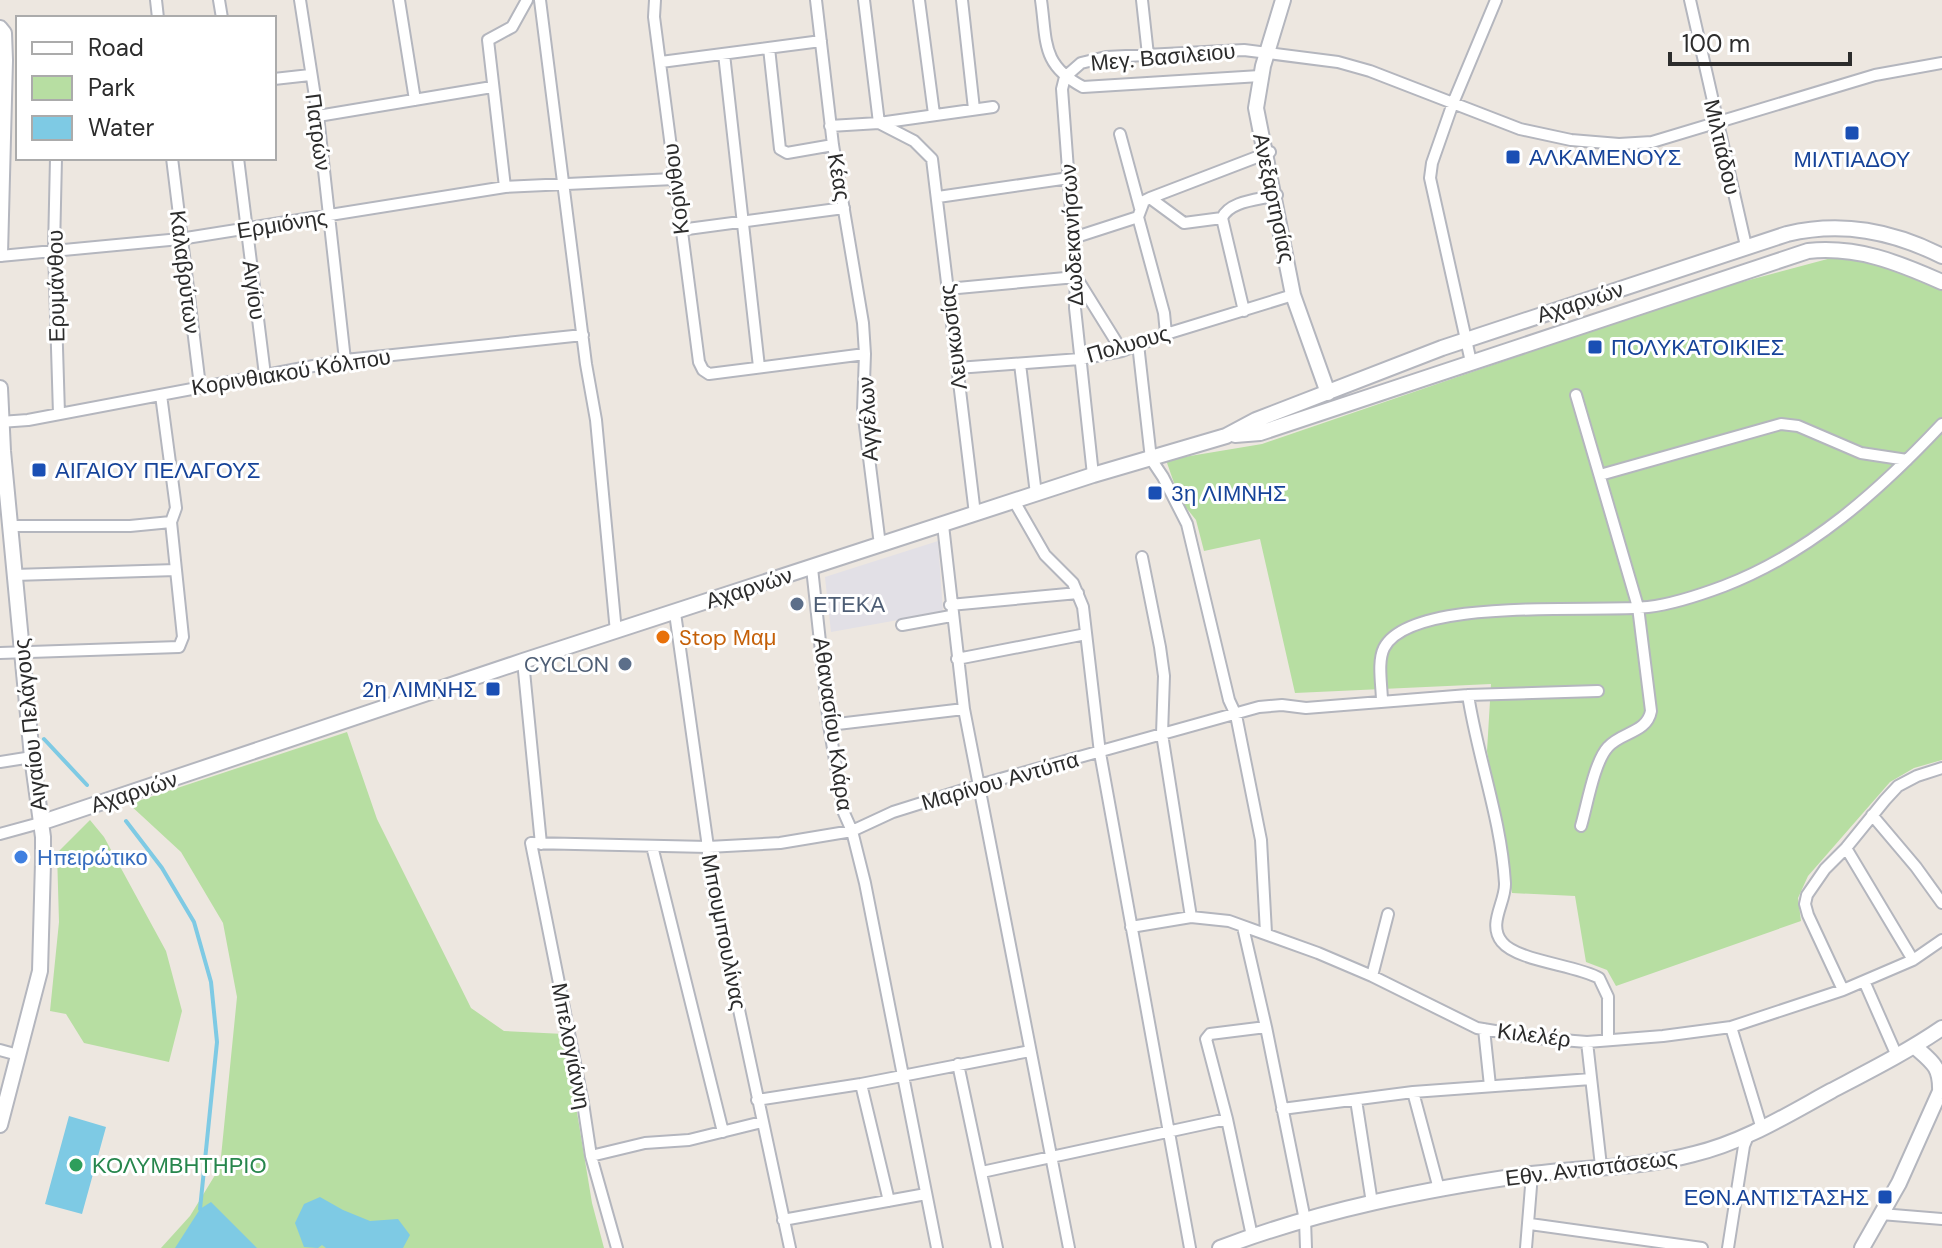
<svg xmlns="http://www.w3.org/2000/svg" width="1942" height="1248" font-family="'DM Sans',sans-serif">
<rect width="100%" height="100%" fill="#ede7e0"/>
<path fill="#e2e0e6" d="M 938,541 L 943,612 L 831,632 L 825,577 Z"/>
<path fill="#b7dea2" d="M 1835,257 L 1876,259 L 1942,289 L 1942,760 L 1914,768 L 1890,782 L 1808,876 L 1798,898 L 1801,921 L 1616,986 L 1607,970 L 1586,962 L 1575,896 L 1512,893 L 1487,751 L 1491,684 L 1295,693 L 1260,539 L 1204,551 L 1196,520 L 1180,500 L 1166,460 L 1262,444 L 1708,291 Z
M 347,732 L 377,819 L 471,1008 L 504,1031 L 564,1034 L 592,1203 L 604,1248 L 161,1248 L 190,1216 L 220,1167 L 237,997 L 223,923 L 181,852 L 129,804 Z
M 90,820 L 104,837 L 166,951 L 182,1011 L 169,1062 L 84,1043 L 66,1014 L 50,1011 L 59,922 L 57,853 Z"/>
<path fill="#7ecae4" d="M 69,1116 L 106,1127 L 82,1214 L 45,1204 Z
M 320,1197 L 343,1210 L 370,1221 L 398,1219 L 410,1235 L 403,1248 L 326,1248 L 322,1245 L 318,1248 L 304,1247 L 295,1223 L 304,1204 Z
M 211,1202 L 257,1248 L 175,1248 L 200,1209 Z"/>
<g fill="none" stroke-linecap="round" stroke-linejoin="round">
<path stroke="#7ecae4" stroke-width="4" d="M 44,739 L 87,785
M 126,821 L 162,868 L 194,922 L 211,982 L 217,1042 L 200,1209"/>
<g stroke="#b4b6be" stroke-width="14">
<path id="street" d="M 156,0 L 158,18
M 219,0 L 222,18
M 300,0 L 318,116 L 345,360
M 399,0 L 415,100
M 540,0 L 586,364 L 596,420 L 616,632
M 655,0 L 654,17 L 699,362 L 703,370 L 709,374 L 865,354 L 863,410 L 880,545
M 816,0 L 833,145 L 863,323 L 865,354
M 864,0 L 879,123 L 914,141 L 932,159 L 975,514
M 919,0 L 934,114
M 962,0 L 974,109
M 1041,0 C 1047,42 1041,65 1083,87 L 1260,76
M 1142,0 L 1148,55
M 1690,0 L 1746,246
M 769,48 L 780,149 L 787,153 L 833,145
M 724,54 L 759,367
M 661,62 L 821,41
M 1065,77 L 1081,63 L 1106,57 L 1244,50 L 1338,62 L 1370,71 L 1520,129 L 1571,140 L 1619,144 L 1652,142 L 1875,75 L 1942,63
M 1065,77 L 1062,89 L 1076,277 L 1075,308 L 1093,475
M 274,79 L 310,75
M 318,116 L 492,87
M 830,126 L 879,123 L 993,107
M 1120,134 L 1140,208
M 56,158 L 54,249 L 59,414
M 172,158 L 200,386
M 238,158 L 265,375
M 505,187 L 488,40 L 512,27 L 527,0
M 938,197 L 1069,178
M 1150,198 L 1184,223 L 1222,218
M 1138,217 L 1164,313 L 1166,334
M 680,230 L 844,208
M 1073,238 L 1138,217 L 1144,201 L 1150,198 L 1270,152
M 0,256 L 180,239 L 505,187 L 674,179
M 947,289 L 1076,277 L 1122,351
M 1244,311 L 1222,218 C 1230,200 1260,200 1277,195
M 1138,344 L 1151,459 L 1163,477 L 1187,524 L 1229,700 L 1236,715 L 1261,840 L 1266,933
M 1471,362 L 1430,178 L 1432,163 L 1453,103 L 1496,0
M 1020,364 L 1036,494
M 957,368 L 1080,359 L 1122,351 L 1166,334 L 1293,295
M 1576,395 L 1638,607 L 1651,711 C 1647,733 1621,732 1608,747 C 1594,762 1587,806 1581,826
M 0,422 L 28,420 L 345,360 L 583,335
M 1600,475 L 1781,424 L 1798,426 L 1861,453 L 1907,460
M 1014,501 L 1045,555 L 1073,583 L 1083,607 L 1100,753 L 1190,1248
M 943,525 L 964,709 L 1069,1248
M 10,526 L 130,526 L 171,522
M 1142,557 L 1160,647 L 1164,676 L 1162,734 L 1191,917
M 812,568 L 829,725 L 844,813 L 852,831 L 865,883 L 937,1248
M 14,575 L 176,570
M 950,605 L 1078,593
M 675,613 L 708,847 L 708,865 L 790,1248
M 902,625 L 951,616
M 0,653 L 179,647 L 183,637 L 171,522 L 176,508 L 161,395
M 957,659 L 1086,634
M 523,661 L 541,844
M 1468,695 C 1478,759 1501,818 1505,883 C 1506,902 1487,924 1502,942 C 1517,961 1576,965 1599,978 L 1608,997 L 1608,1040
M 1382,702 C 1382,686 1377,662 1384,648 C 1411,596 1594,613 1648,607 C 1674,604 1700,595 1724,586 C 1810,553 1880,490 1942,424
M 829,725 L 964,709
M 0,762 L 32,757
M 1872,815 L 1916,867 L 1942,903
M 0,834 L 40,823
M 652,846 L 723,1132
M 1846,848 L 1913,960
M 1131,927 L 1191,917 L 1229,921 L 1318,953 L 1372,976 L 1477,1028 L 1537,1038 L 1587,1042 L 1663,1036 L 1731,1027 L 1843,990 L 1913,960 L 1942,940
M 1243,927 L 1266,1027 L 1305,1220 L 1306,1248
M 1372,976 L 1388,914
M 1864,981 L 1897,1056
M 1843,990 L 1808,915 L 1805,904 L 1807,895 L 1825,869 L 1846,848 L 1885,800 L 1898,786 L 1917,776 L 1942,768
M 1731,1027 L 1762,1129
M 1484,1029 L 1490,1086
M 1587,1042 L 1601,1166
M 0,1050 L 18,1055
M 958,1064 L 997,1248
M 861,1084 L 889,1201
M 1413,1092 L 1439,1189
M 757,1100 L 861,1084 L 1030,1051
M 1356,1100 L 1372,1203
M 1282,1109 L 1413,1092 L 1591,1079
M 591,1156 L 645,1143 L 689,1140 L 762,1122
M 982,1172 L 1227,1119
M 1881,1214 L 1942,1219
M 783,1220 L 926,1194
M 1530,1224 L 1702,1248
M 1252,1236 L 1227,1119 L 1206,1039 L 1210,1034 L 1266,1027
M 617,1248 L 591,1156 L 583,1103 L 531,843 L 708,847 L 780,843 L 852,831 L 893,812 L 979,785 L 1259,707 L 1282,705 L 1306,708 L 1468,695 L 1598,691
M 1526,1248 L 1532,1174
M 1728,1248 L 1744,1146 L 1748,1136"/>
</g>
<g stroke="#b4b6be" stroke-width="18">
<path id="secondary" d="M 1283,0 L 1263,66 L 1256,108 L 1293,295 L 1328,393
M 0,28 L 4,33 L 5,60 L 0,254
M 0,388 L 3,451 L 32,757 L 43,837 L 43,862 L 40,971 L 0,1125
M 1235,435 L 1260,433 L 1808,251 C 1857,246 1897,262 1942,282
M 40,823 L 523,661 L 1093,475 L 1226,436 L 1256,420 L 1442,348 L 1787,234 C 1842,221 1892,231 1942,256
M 1914,1046 C 1932,1062 1941,1066 1940,1092
M 1220,1248 C 1320,1210 1426,1189 1532,1174 C 1586,1167 1642,1168 1694,1154 C 1744,1142 1787,1115 1831,1091 C 1869,1071 1907,1052 1942,1028
M 1862,1248 L 1899,1183 L 1942,1087"/>
</g>
<use href="#street" stroke="#fff" stroke-width="10"/>
<use href="#secondary" stroke="#fff" stroke-width="14"/>
</g>
<g fill="#1a4fb4" stroke="#fff" stroke-width="3">
<rect x="1844" y="125" width="16" height="16" rx="4"/>
<rect x="1505" y="149" width="16" height="16" rx="4"/>
<rect x="1587" y="339" width="16" height="16" rx="4"/>
<rect x="31" y="462" width="16" height="16" rx="4"/>
<rect x="1147" y="485" width="16" height="16" rx="4"/>
<rect x="485" y="681" width="16" height="16" rx="4"/>
<rect x="1877" y="1189" width="16" height="16" rx="4"/>
</g>
<g fill="#5c6f8a" stroke="#fff" stroke-width="3">
<circle cx="797" cy="604" r="8"/>
<circle cx="625" cy="664" r="8"/>
</g>
<circle fill="#e8710a" stroke="#fff" stroke-width="3" cx="663" cy="637" r="8"/>
<circle fill="#3f7fe0" stroke="#fff" stroke-width="3" cx="21" cy="857" r="8"/>
<circle fill="#2e9e5b" stroke="#fff" stroke-width="3" cx="76" cy="1165" r="8"/>
<g text-anchor="middle" dominant-baseline="central" stroke-width="6" stroke-linejoin="round" paint-order="stroke">
<g font-size="22" fill="#2c2c2c" stroke="#fff">
<text transform="translate(1163 57) rotate(-5)">Μεγ. Βασιλειου</text>
<text transform="translate(318 132) rotate(82)">Πατρών</text>
<text transform="translate(1722 147) rotate(77)">Μιλτιάδου</text>
<text transform="translate(839 177) rotate(80)">Κέας</text>
<text transform="translate(676 189) rotate(-97)">Κορίνθου</text>
<text transform="translate(1274 198) rotate(78)">Ανεξαρτησίας</text>
<text transform="translate(282 224) rotate(-9)">Ερμιόνης</text>
<text transform="translate(1072 235) rotate(-93)">Δωδεκανήσων</text>
<text transform="translate(185 272) rotate(83)">Καλαβρύτων</text>
<text transform="translate(56 286) rotate(-91)">Ερυμάνθου</text>
<text transform="translate(254 290) rotate(82)">Αιγίου</text>
<text transform="translate(1580 302) rotate(-18)">Αχαρνών</text>
<text transform="translate(953 337) rotate(-97)">Λευκωσίας</text>
<text transform="translate(1128 344) rotate(-16)">Πολυους</text>
<text transform="translate(291 372) rotate(-9)">Κορινθιακού Κόλπου</text>
<text transform="translate(868 419) rotate(-93)">Αγγέλων</text>
<text transform="translate(749 588) rotate(-18)">Αχαρνών</text>
<text transform="translate(833 724) rotate(82)">Αθανασίου Κλάρα</text>
<text transform="translate(30 725) rotate(-96)">Αιγαίου Πελάγους</text>
<text transform="translate(1000 781) rotate(-16)">Μαρίνου Αντύπα</text>
<text transform="translate(134 792) rotate(-18)">Αχαρνών</text>
<text transform="translate(724 932) rotate(79)">Μπουμπουλίνας</text>
<text transform="translate(1534 1035) rotate(7)">Κιλελέρ</text>
<text transform="translate(571 1046) rotate(79)">Μπελογιάννη</text>
<text transform="translate(1591 1168) rotate(-7)">Εθν. Αντιστάσεως</text>
</g>
<g font-size="22" fill="#164399" stroke="#fff" text-anchor="start">
<text x="1529" y="157">ΑΛΚΑΜΕΝΟΥΣ</text>
<text x="1852" y="159" text-anchor="middle">ΜΙΛΤΙΑΔΟΥ</text>
<text x="1611" y="347">ΠΟΛΥΚΑΤΟΙΚΙΕΣ</text>
<text x="55" y="470">ΑΙΓΑΙΟΥ ΠΕΛΑΓΟΥΣ</text>
<text x="1171" y="493">3η ΛΙΜΝΗΣ</text>
<text x="477" y="689" text-anchor="end">2η ΛΙΜΝΗΣ</text>
<text x="1869" y="1197" text-anchor="end">ΕΘΝ.ΑΝΤΙΣΤΑΣΗΣ</text>
</g>
<g font-size="22" fill="#4e5e75" stroke="#fff" text-anchor="start">
<text x="813" y="604">ΕΤΕΚΑ</text>
<text x="609" y="664" text-anchor="end">CYCLON</text>
</g>
<g font-size="22" fill="#c56008" stroke="#fff" text-anchor="start">
<text x="679" y="637">Stop Μαμ</text>
</g>
<g font-size="22" fill="#366cbe" stroke="#fff" text-anchor="start">
<text x="37" y="857">Ηπειρώτικο</text>
</g>
<g font-size="22" fill="#27864d" stroke="#fff" text-anchor="start">
<text x="92" y="1165">ΚΟΛΥΜΒΗΤΗΡΙΟ</text>
</g>
</g>
<rect x="16" y="16" width="260" height="144" fill="#ffffff" stroke="#ababab" stroke-width="2"/>
<rect x="32" y="42" width="40" height="12" fill="#ffffff" stroke="#ababab" stroke-width="2"/>
<text x="88" y="56" font-size="24" fill="#2c2c2c">Road</text>
<rect x="32" y="76" width="40" height="24" fill="#b7dea2" stroke="#ababab" stroke-width="2"/>
<text x="88" y="96" font-size="24" fill="#2c2c2c">Park</text>
<rect x="32" y="116" width="40" height="24" fill="#7ecae4" stroke="#ababab" stroke-width="2"/>
<text x="88" y="136" font-size="24" fill="#2c2c2c">Water</text>
<path d="M1670 52v12h180v-12" fill="none" stroke="#2c2c2c" stroke-width="4"/>
<text x="1682" y="52" font-size="24" fill="#2c2c2c" stroke="#ffffff" stroke-width="6" paint-order="stroke">100 m</text>
</svg>
